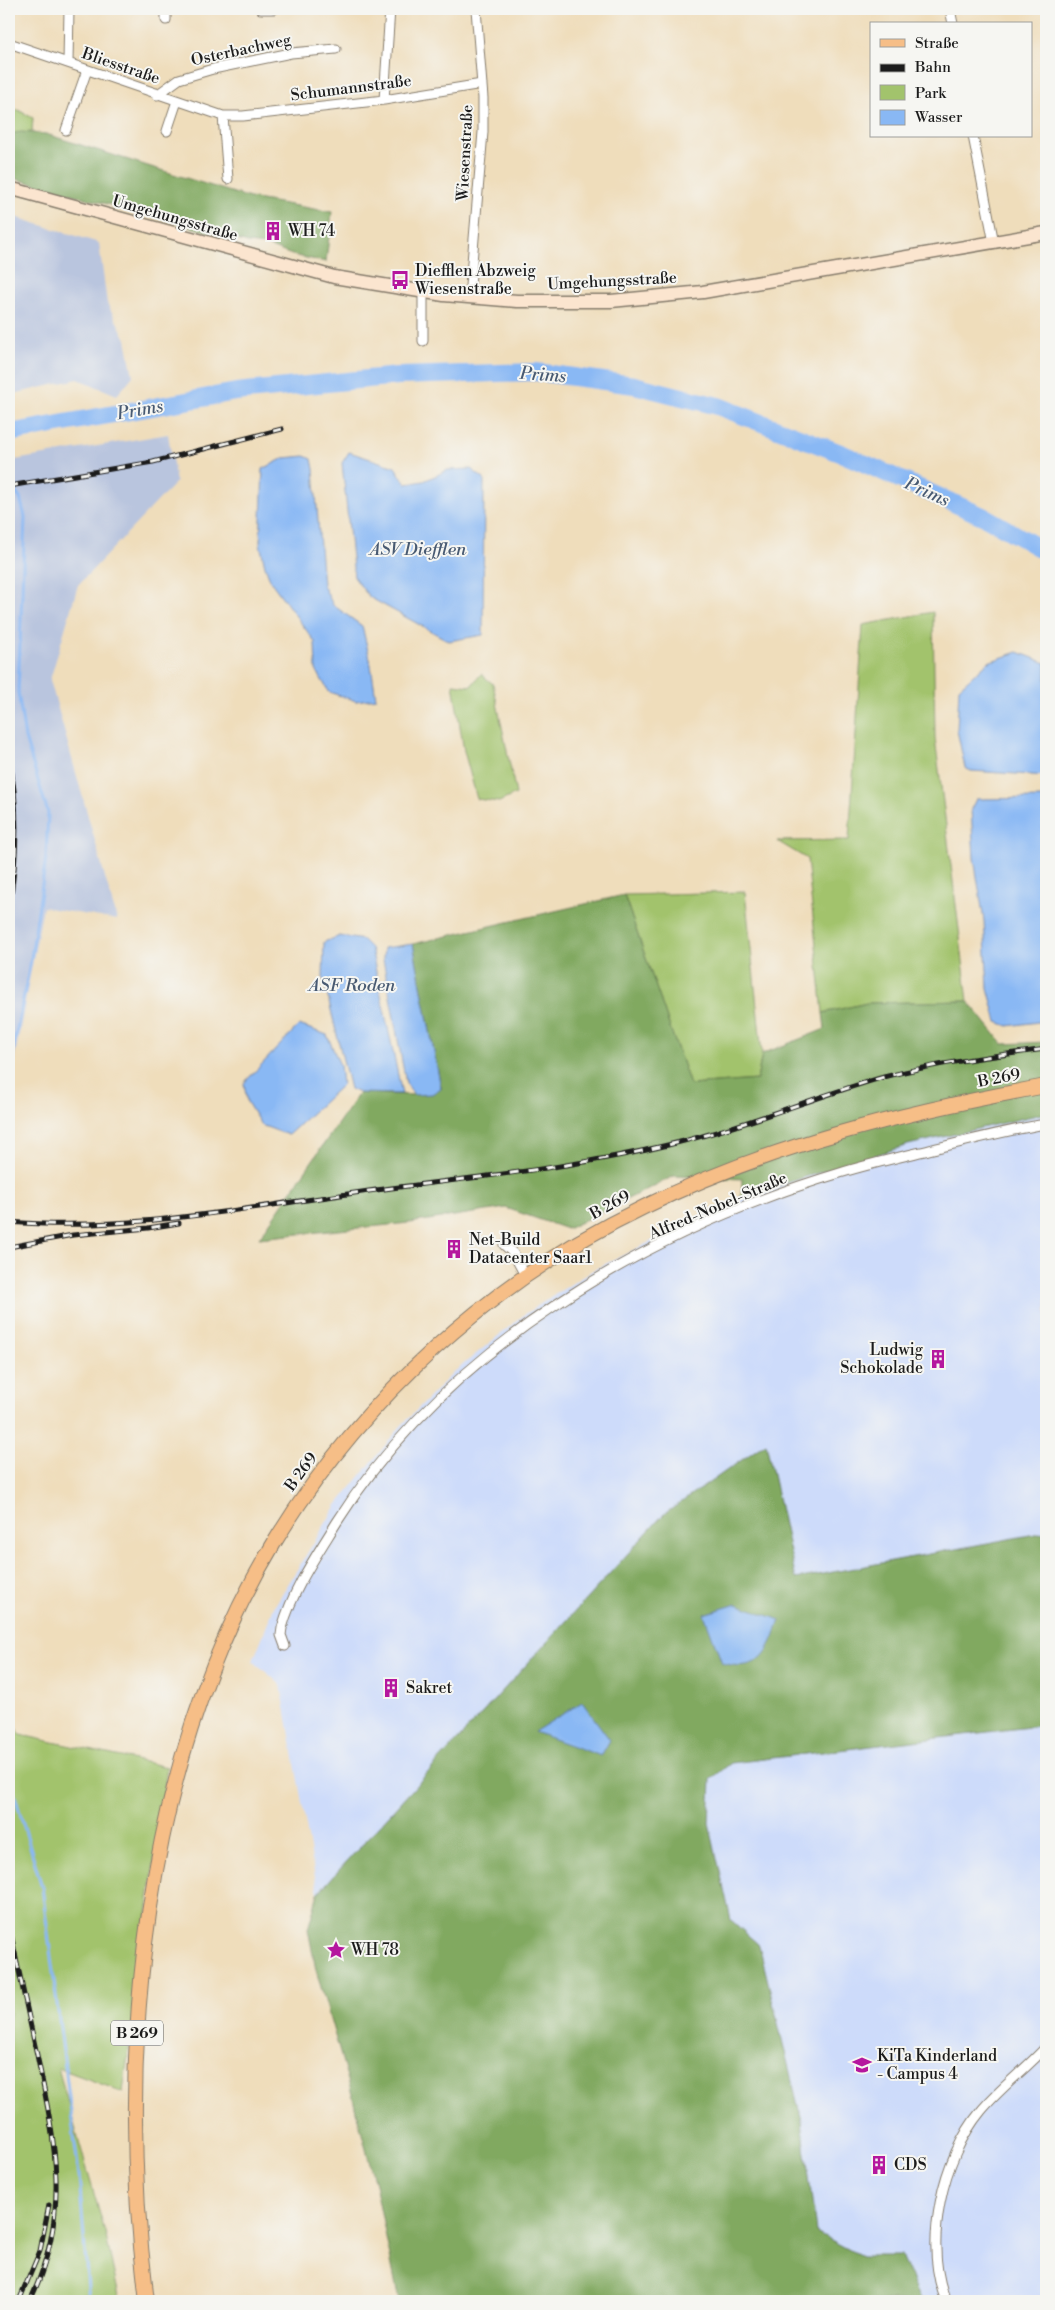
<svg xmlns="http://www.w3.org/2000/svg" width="1055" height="2310" font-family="'Libre Bodoni',serif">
<rect width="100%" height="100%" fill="#f6f6f2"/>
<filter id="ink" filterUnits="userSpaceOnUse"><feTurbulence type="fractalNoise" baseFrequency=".02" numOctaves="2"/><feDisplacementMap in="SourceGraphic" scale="10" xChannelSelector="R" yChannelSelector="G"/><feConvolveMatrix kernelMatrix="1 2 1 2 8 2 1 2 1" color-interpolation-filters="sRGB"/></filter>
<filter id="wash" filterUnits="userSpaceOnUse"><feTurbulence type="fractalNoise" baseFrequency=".0096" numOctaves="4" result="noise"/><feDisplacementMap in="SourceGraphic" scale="20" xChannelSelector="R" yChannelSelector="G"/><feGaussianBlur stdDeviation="1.12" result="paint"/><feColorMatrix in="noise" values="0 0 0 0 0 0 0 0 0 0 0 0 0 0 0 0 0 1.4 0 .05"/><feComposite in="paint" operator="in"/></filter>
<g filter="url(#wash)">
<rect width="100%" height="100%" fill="#efddbb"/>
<path fill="#cddbfa" d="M 1046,1113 L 1046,1532 L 796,1579 L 766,1443 L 663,1515 L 318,1893 L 281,1685 L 253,1661 L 274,1607 L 337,1505 L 400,1427 L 454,1372 L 525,1314 L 593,1270 L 741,1197 L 908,1145 Z
M 1046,1725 L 1046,2301 L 922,2301 L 901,2256 L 861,2256 L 816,2232 L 802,2122 L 759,1945 L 731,1920 L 709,1823 L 711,1779 L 731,1763 Z"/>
<path fill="#b9c5de" d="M 9,215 L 99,243 L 107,303 L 126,339 L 133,376 L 117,395 L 78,379 L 9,395 Z
M 168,434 L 176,482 L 78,585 L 50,680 L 117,920 L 43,907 L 9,1087 L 9,461 Z"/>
<path fill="#a2c36c" stroke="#5f7044" d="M 9,109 L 18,110 L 33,118 L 32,132 L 9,134 Z
M 933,612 L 935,738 L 968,1001 L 867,1003 L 823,1013 L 807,859 L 777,841 L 849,840 L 863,625 Z
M 481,674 L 493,684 L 516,794 L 499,802 L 477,799 L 464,751 L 453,684 L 471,686 Z
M 745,892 L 762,1054 L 757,1080 L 690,1085 L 624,895 Z
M 9,1719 L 21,1735 L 167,1767 L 123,2092 L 58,2068 L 105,2232 L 120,2301 L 9,2301 Z"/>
<path fill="#81a960" stroke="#4e623e" d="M 21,132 L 46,134 L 250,198 L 332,212 L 326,262 L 292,255 L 265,245 L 248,243 L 9,177 L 9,134 Z
M 624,895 L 690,1085 L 757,1080 L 762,1054 L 825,1029 L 823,1013 L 867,1003 L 968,1001 L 1003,1044 L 1046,1042 L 1046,1113 L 908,1145 L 741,1197 L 742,1179 L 674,1176 L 567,1229 L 506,1208 L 409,1223 L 259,1238 L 359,1093 L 414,1095 L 441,1088 L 413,944 Z
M 766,1443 L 796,1579 L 1046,1532 L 1046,1725 L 731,1763 L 711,1779 L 709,1823 L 731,1920 L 759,1945 L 802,2122 L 816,2232 L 861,2256 L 901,2256 L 922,2301 L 399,2301 L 376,2188 L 351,2091 L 316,1970 L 308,1929 L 318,1893 L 663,1515 Z"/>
<path fill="#89b8f4" stroke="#526a88" d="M 349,452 L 395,467 L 406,484 L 424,481 L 448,470 L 471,469 L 484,479 L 483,635 L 449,641 L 369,597 L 354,577 L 342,463 Z
M 305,456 L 312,459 L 314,469 L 323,585 L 333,605 L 362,626 L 370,659 L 376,698 L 356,701 L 329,692 L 316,670 L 315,642 L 271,582 L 265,566 L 260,544 L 263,469 L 284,458 Z
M 1018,652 L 1046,663 L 1046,776 L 971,771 L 965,768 L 957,730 L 959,688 L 988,662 Z
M 1046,798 L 1046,1021 L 1008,1026 L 997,1022 L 988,988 L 984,921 L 974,858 L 971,809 L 976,799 Z
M 340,936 L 363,940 L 371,948 L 402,1094 L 359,1093 L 350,1089 L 323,977 L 324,942 Z
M 413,944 L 441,1088 L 432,1094 L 414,1095 L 406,1083 L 383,959 L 384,948 Z
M 299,1025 L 327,1035 L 340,1065 L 342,1085 L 288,1135 L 261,1125 L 247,1102 L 244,1083 Z
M 737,1604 L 780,1620 C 769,1652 761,1673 722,1663 L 704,1614 Z
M 582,1702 L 610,1740 L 601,1756 L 534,1732 Z"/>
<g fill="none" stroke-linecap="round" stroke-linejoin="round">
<path stroke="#89b8f4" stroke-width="3" d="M 9,485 L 20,498 L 25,517 L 18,692 L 25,738 L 48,813 L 46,858 L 30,965 L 9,1069
M 9,1776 L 42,1887 L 79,2175 L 89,2301"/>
<path stroke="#89b8f4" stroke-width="18" d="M 9,433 L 236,392 L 398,376 L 536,372 L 634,385 L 718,406 L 843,454 L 987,518 L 1046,552"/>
</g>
</g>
<g filter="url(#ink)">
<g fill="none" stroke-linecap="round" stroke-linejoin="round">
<g stroke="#867c6c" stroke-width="11">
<path id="street" d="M 166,9 L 166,20
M 261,9 L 274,9
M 950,9 L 953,24
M 9,43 L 223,116 L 243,116 L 384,100 L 482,84
M 68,63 L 69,9
M 157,95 L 179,79 L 213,69 L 291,53 L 336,49
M 384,100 L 390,9
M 223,116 L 228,179
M 66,130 L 87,70
M 167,131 L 177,101
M 973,136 L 994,243
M 469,298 L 483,132 L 483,98 L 476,9
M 423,341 L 423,293
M 504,1245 L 513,1253 L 526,1277
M 285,1646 L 281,1635 L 282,1628 C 293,1589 316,1556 337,1522 C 448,1347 646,1231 840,1173 C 869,1164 900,1157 929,1150 C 968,1141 1007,1130 1046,1124
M 946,2301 C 923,2243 942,2158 981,2111 C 1001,2087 1026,2069 1046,2047"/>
</g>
<g stroke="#867c6c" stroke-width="15">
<path id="secondary" d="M 9,188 L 334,277 L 444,295 L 517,301 L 611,301 L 703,292 L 1046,233"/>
</g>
<g stroke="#867c6c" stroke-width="16">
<path id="primary" d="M 147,2301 C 115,2054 143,1760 274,1543 C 361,1399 492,1280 644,1207 C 770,1145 909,1111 1046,1086"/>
</g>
<use href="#street" stroke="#fff" stroke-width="9"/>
<use href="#secondary" stroke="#fbe5cf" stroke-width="12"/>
<use href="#primary" stroke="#f6be87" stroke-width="14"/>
<g stroke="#1c1c1c" stroke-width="5">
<path id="rail" d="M 9,486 L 153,462 L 282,429
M 9,757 C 19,806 17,860 9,909
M 9,1222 C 127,1232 245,1208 362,1192 C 465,1178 571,1169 672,1144 C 744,1127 813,1097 884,1077 C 937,1063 992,1056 1046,1049
M 9,1247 L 73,1235 L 148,1228 L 179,1223
M 9,1925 C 18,1968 28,2012 37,2055 C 56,2145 71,2214 30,2301
M 19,2301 L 40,2251 L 49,2205"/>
</g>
<use href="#rail" stroke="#f6f6f2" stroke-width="3" stroke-dasharray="9" stroke-linecap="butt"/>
</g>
</g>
<defs>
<g id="building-bare" transform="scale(1.5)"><path d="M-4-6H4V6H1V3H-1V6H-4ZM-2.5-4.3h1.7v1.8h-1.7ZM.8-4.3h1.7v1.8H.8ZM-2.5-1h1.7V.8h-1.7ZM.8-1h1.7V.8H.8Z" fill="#b5179e" stroke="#f6f6f2" stroke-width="2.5" paint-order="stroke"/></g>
<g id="bus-bare" transform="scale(1.5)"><path d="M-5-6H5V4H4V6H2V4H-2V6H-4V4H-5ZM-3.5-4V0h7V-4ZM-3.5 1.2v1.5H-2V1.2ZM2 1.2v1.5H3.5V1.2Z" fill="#b5179e" stroke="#f6f6f2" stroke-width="2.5" paint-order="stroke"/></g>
<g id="sight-bare" transform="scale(1.5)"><path d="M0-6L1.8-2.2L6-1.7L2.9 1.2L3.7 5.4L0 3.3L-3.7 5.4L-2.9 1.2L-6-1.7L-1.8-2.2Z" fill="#b5179e" stroke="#f6f6f2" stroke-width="2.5" paint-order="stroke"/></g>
<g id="school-bare" transform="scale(1.5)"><path d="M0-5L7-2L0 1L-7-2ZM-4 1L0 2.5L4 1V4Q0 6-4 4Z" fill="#b5179e" stroke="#f6f6f2" stroke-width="2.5" paint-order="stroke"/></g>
</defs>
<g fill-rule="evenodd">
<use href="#building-bare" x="273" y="231"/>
<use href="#bus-bare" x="400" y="280"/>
<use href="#building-bare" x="454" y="1249"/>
<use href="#building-bare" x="938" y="1359"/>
<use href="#building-bare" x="391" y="1688"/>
<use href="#sight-bare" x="336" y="1950"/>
<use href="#school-bare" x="862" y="2065"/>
<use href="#building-bare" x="879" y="2165"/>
</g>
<g text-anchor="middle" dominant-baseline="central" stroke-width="4" stroke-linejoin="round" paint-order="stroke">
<rect fill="#f6f6f2" stroke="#5d5d5c" stroke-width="1" x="111" y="2020.5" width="52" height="25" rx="4"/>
<g font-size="15" font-weight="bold" fill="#1c1c1c">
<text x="137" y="2033">B 269</text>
</g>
<g font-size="16" fill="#1c1c1c" stroke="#f6f6f2">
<text transform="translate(241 50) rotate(-12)">Osterbachweg</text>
<text transform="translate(121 66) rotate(19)">Bliesstraße</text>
<text transform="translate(351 88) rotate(-7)">Schumannstraße</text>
<text transform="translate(465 153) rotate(-87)">Wiesenstraße</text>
<text transform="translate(175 218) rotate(16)">Umgehungsstraße</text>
<text transform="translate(612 281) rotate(-3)">Umgehungsstraße</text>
<text transform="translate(999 1078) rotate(-11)">B 269</text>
<text transform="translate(610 1205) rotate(-29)">B 269</text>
<text transform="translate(718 1206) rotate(-23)">Alfred-Nobel-Straße</text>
<text transform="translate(301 1472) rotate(-54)">B 269</text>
</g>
<g font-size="16" fill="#1c1c1c" stroke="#f6f6f2" text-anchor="start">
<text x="288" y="231">WH 74</text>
<text x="415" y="271">Diefflen Abzweig<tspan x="415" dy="18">Wiesenstraße</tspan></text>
<text x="469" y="1240">Net-Build<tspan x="469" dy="18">Datacenter Saar1</tspan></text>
<text x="923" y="1350" text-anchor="end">Ludwig<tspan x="923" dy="18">Schokolade</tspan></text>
<text x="406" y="1688">Sakret</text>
<text x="351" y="1950">WH 78</text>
<text x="877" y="2056">KiTa Kinderland<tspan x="877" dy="18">- Campus 4</tspan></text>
<text x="894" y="2165">CDS</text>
</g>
<g font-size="18" font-style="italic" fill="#485a72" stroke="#f6f6f2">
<text transform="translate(543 375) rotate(4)">Prims</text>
<text transform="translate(140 410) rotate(-10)">Prims</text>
<text transform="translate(927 492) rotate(24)">Prims</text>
<text x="418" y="549">ASV Diefflen</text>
<text x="352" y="985">ASF Roden</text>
</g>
</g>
<rect width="1055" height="2310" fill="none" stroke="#f6f6f2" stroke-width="30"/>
<rect x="870" y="22" width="162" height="115" fill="#f6f6f2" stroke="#9f9f9c"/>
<rect x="880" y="39" width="25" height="8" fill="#f6be87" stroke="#9f9f9c"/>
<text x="915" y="48" font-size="15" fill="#1c1c1c">Straße</text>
<rect x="880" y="64" width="25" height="8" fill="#1c1c1c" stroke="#9f9f9c"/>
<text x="915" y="72" font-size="15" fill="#1c1c1c">Bahn</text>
<rect x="880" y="85" width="25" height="15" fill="#a2c36c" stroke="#9f9f9c"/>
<text x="915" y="98" font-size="15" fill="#1c1c1c">Park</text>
<rect x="880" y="110" width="25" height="15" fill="#89b8f4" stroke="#9f9f9c"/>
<text x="915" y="122" font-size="15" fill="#1c1c1c">Wasser</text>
</svg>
